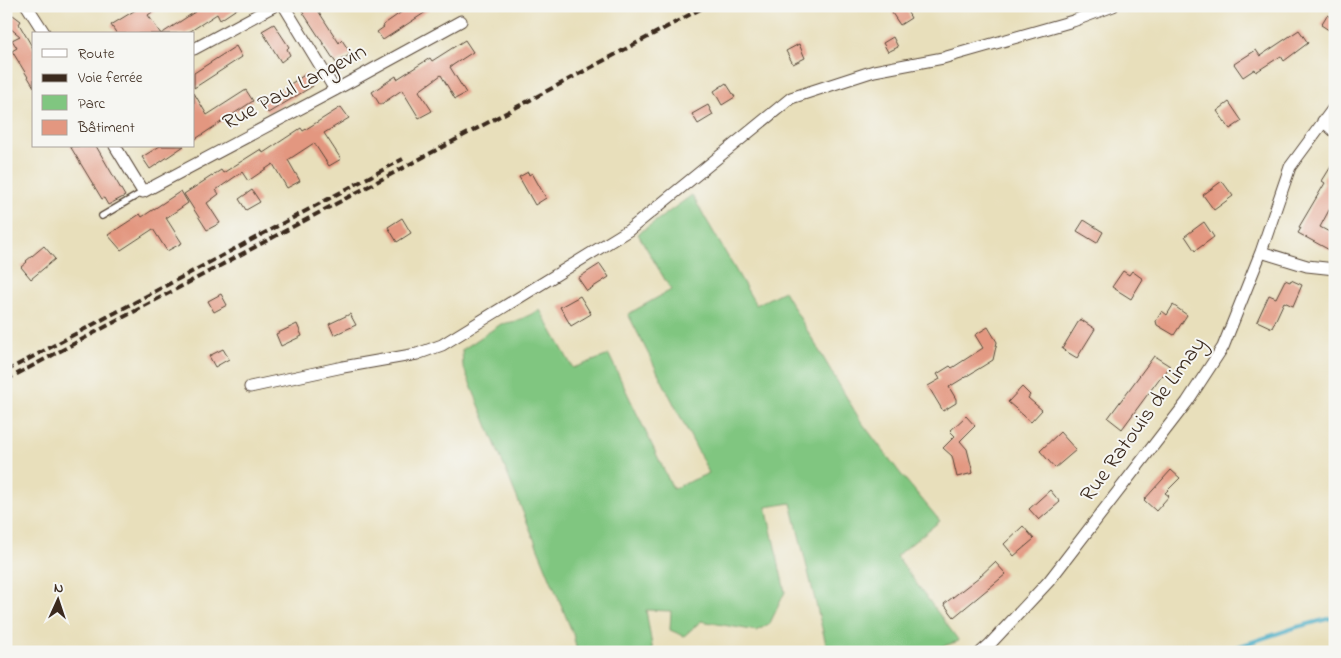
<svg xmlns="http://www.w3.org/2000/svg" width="1341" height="658" font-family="'Indie Flower',sans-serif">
<rect width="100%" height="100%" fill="#f6f6f2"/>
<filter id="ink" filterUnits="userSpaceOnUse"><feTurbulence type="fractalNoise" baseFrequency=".02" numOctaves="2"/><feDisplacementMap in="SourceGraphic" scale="10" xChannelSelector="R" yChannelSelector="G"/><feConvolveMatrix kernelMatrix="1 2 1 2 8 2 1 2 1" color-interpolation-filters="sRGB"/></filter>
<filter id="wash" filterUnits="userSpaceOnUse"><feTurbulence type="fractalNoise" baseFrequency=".0096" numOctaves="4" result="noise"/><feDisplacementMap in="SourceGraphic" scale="20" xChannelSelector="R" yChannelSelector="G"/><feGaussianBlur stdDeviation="1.12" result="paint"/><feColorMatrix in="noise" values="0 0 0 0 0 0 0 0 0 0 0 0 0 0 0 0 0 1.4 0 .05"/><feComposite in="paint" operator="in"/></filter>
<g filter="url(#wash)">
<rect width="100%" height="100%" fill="#e8dfbb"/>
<path fill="#80c680" stroke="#5e784f" d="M 692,195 L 756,305 L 784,291 L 860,420 L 900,473 L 940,521 L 896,556 L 959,641 L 925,652 L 828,652 L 791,503 L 766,507 L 785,592 L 770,623 L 757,631 L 701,621 L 684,636 L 670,630 L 671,611 L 646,610 L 653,652 L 577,652 L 573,634 L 463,366 L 462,350 L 501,324 L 517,321 L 540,310 L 573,368 L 609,355 L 673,489 L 709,473 L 628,314 L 671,290 L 638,234 Z"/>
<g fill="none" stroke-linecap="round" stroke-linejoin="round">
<path stroke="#43aac3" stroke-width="4" d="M 1222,652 L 1297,627 L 1335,617"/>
</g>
<g id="blocks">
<path fill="#e39780" d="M 142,6 L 161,6 L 148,15 L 161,34 L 117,34 L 111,25 Z
M 204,6 L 241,6 L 220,20 L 217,14 L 186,34 L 161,34 Z
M 310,6 L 315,6 L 339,43 L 342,40 L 351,54 L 336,63 L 302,11 Z
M 410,6 L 435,6 L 383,40 L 377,32 L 384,27 L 383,25 Z
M 890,6 L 904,6 L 911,18 L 900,25 L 892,13 L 893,12 Z
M 13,15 L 21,21 L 19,24 L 34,50 L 34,87 L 12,51 L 17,48 L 12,40 L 20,36 L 6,25 L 6,23 Z
M 1327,15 L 1335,20 L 1335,34 L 1321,25 Z
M 274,24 L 289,47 L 287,49 L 290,55 L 281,62 L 262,31 Z
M 1299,30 L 1308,43 L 1284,61 L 1281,56 L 1256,72 L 1255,69 L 1243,77 L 1234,64 L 1256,50 L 1260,56 Z
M 893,37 L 898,47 L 888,52 L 883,43 Z
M 465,40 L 473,52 L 450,67 L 466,93 L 455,99 L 441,75 L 419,91 L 432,111 L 419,118 L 402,90 L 380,105 L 372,92 L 396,76 L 397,79 L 430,58 L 432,61 Z
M 799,44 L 805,58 L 793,64 L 786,51 Z
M 236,46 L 242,57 L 194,88 L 194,73 Z
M 306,74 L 313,86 L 268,113 L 261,103 Z
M 726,83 L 735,97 L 722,105 L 714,91 Z
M 246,90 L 253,101 L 194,140 L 194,93 L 207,115 Z
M 1229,102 L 1242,121 L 1230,129 L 1217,111 Z
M 708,105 L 713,115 L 698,124 L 692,114 Z
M 341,107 L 349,118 L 324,133 L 341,159 L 329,166 L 314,143 L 288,160 L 300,181 L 287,188 L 273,164 L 248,181 L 242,172 L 216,190 L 219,194 L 207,203 L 220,223 L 207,230 L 184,194 L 221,170 L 223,173 L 261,149 L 263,153 L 301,128 L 303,131 Z
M 70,146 L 96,146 L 125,196 L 108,205 L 104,198 L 102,199 Z
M 160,146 L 184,146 L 150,169 L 142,157 Z
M 1335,160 L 1335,199 L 1320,227 L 1335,235 L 1335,253 L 1298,233 L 1301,228 L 1299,227 L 1325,183 L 1322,181 Z
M 528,172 L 529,175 L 532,173 L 546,198 L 535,205 L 519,177 Z
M 1222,181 L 1233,196 L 1214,210 L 1203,195 Z
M 252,190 L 260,202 L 246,210 L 239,199 Z
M 181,191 L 188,203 L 166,218 L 182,243 L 167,251 L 153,229 L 121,250 L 108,235 L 140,214 L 142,217 Z
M 402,218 L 411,233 L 397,242 L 388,227 Z
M 1084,220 L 1103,232 L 1097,243 L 1077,231 Z
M 1204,222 L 1214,237 L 1195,251 L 1185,236 Z
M 44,246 L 55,259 L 31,279 L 21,267 L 27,262 L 26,261 Z
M 600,264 L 609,277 L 587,291 L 578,278 Z
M 1123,271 L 1129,275 L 1132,271 L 1143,279 L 1131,299 L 1112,287 Z
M 1285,280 L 1290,282 L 1291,280 L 1302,285 L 1293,306 L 1284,302 L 1272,328 L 1257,321 L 1269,295 L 1276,298 Z
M 221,294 L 227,305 L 214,312 L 208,301 Z
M 580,296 L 591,314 L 571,326 L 560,307 Z
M 1173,305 L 1187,315 L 1174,335 L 1157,325 L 1156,321 L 1162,311 L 1167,315 Z
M 350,314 L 356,325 L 334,335 L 329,324 Z
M 1080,319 L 1095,329 L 1077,358 L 1062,349 Z
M 297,324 L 302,336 L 281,346 L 276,334 Z
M 988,327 L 997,342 L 993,360 L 949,387 L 956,399 L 956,403 L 943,411 L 928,386 L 940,379 L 937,374 L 950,366 L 952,368 L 983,348 L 975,335 Z
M 223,349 L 229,359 L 215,367 L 209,356 Z
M 1154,356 L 1170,366 L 1163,376 L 1162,375 L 1122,429 L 1108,418 Z
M 1022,387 L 1030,395 L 1028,398 L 1042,410 L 1031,422 L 1008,402 Z
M 966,416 L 975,426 L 960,441 L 967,449 L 973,473 L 957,477 L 952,456 L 943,448 L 955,436 L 950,431 Z
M 1060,432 L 1076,450 L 1055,468 L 1040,451 Z
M 1171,470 L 1180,478 L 1165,493 L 1169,496 L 1156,511 L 1144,500 Z
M 1050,490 L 1060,502 L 1039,520 L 1029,509 Z
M 1023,526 L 1034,539 L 1014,556 L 1004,544 Z
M 995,562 L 1006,574 L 954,617 L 944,604 L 979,577 Z"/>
</g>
</g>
<g filter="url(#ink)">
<use href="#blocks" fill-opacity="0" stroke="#554536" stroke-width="1"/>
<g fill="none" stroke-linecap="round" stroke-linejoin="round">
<g stroke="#554536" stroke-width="8">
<path id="service" d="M 102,216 L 143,192"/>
</g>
<g stroke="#554536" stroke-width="13">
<path id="minor" d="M 27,6 L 45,34
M 284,6 L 335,90
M 194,49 L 274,6
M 1323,121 L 1335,132
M 115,146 L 143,192 L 335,90 L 461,21
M 1261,252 L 1307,266 L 1335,269
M 250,387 L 343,367 L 417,354 L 442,345 L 629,230 L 791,98 L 874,71 L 943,58 L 1073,21 L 1113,6
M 981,652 L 990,644 L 1049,581 L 1187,402 L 1223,347 L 1261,252 L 1290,167 L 1335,106"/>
</g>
<use href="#service" stroke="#fff" stroke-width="5.5"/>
<use href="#minor" stroke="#fff" stroke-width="11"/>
<path stroke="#3b2a1e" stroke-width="4" stroke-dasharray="8 4" stroke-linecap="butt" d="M 6,371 L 403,159
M 6,380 L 706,6"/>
</g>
</g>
<g text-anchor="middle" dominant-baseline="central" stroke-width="4" stroke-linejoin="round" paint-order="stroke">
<g font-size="22" fill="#3b2a1e" stroke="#f6f6f2">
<text transform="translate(295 88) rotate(-28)">Rue Paul Langevin</text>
<text transform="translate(1144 420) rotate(-54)">Rue Ratouis de Limay</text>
</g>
</g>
<rect width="1341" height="658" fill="none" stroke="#f6f6f2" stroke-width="25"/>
<rect x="32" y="32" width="162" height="115" fill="#f6f6f2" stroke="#aba49d"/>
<rect x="42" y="49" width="25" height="8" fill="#ffffff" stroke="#aba49d"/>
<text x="78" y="58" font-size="15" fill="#3b2a1e">Route</text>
<rect x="42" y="74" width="25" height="8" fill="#3b2a1e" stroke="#aba49d"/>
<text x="78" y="82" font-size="15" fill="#3b2a1e">Voie ferrée</text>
<rect x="42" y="95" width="25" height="15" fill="#80c680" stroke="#aba49d"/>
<text x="78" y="108" font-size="15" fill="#3b2a1e">Parc</text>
<rect x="42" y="120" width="25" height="15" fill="#e39780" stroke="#aba49d"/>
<text x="78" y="132" font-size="15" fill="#3b2a1e">Bâtiment</text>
<g transform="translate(58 600) rotate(3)" stroke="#f6f6f2" stroke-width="4" paint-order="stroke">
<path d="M0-4L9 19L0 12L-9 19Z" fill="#3b2a1e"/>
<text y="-8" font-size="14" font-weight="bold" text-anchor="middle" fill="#3b2a1e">N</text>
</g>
</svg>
